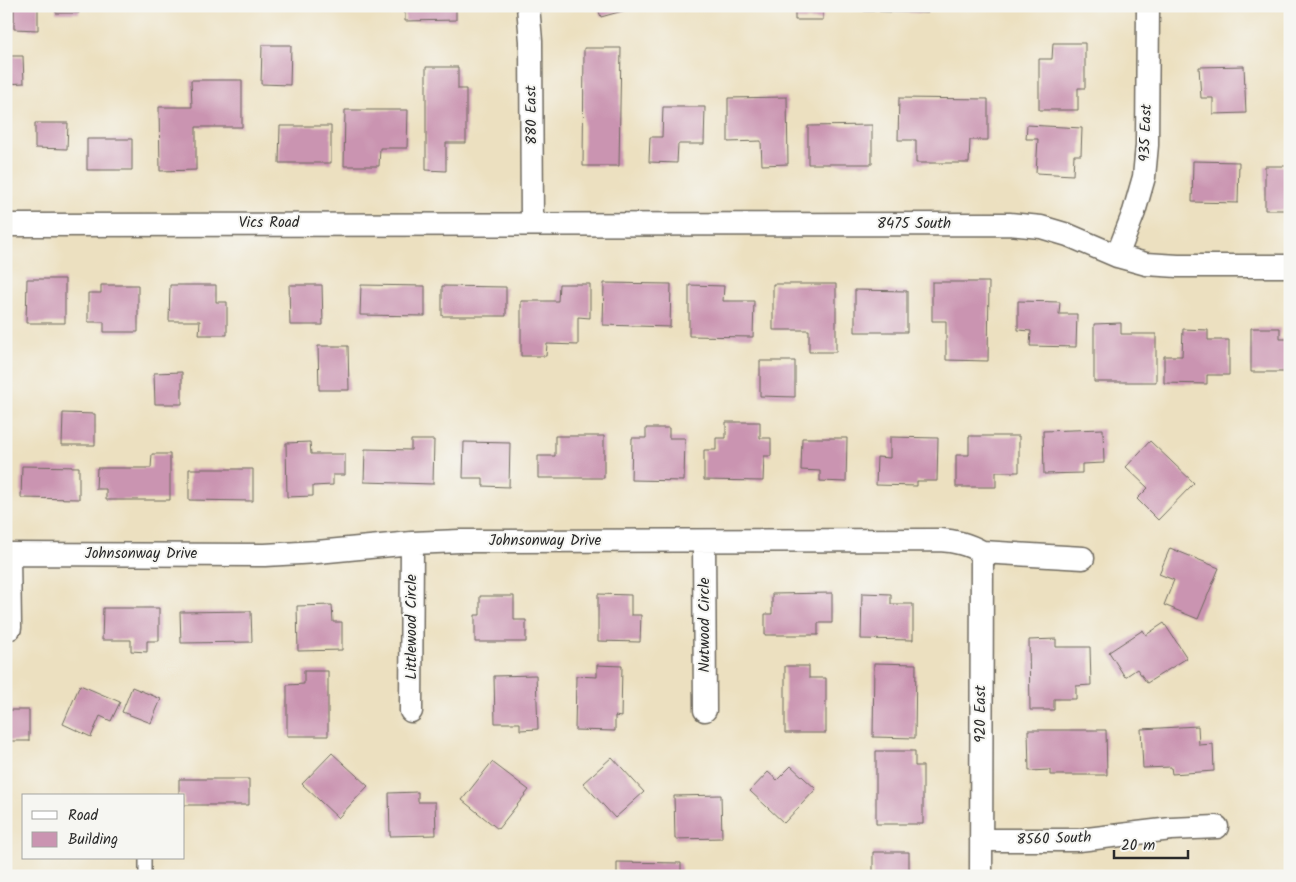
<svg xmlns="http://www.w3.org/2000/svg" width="1296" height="882" font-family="Kalam,sans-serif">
<rect width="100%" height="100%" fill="#f6f6f2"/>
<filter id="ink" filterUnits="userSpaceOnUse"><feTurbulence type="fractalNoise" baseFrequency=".02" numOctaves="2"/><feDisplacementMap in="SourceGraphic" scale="10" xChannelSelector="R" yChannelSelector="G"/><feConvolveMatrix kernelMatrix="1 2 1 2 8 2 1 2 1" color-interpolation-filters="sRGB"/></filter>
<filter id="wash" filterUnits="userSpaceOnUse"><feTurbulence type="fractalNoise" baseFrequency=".0096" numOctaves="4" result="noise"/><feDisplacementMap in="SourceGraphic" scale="20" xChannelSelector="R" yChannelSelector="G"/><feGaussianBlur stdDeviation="1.12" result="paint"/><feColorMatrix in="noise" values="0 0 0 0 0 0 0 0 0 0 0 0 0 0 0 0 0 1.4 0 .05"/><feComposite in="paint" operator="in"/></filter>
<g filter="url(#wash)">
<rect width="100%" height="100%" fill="#ece0c0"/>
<g id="blocks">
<path fill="#ca94b1" d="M 14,6 L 38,6 L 38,30 L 14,29 Z
M 56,6 L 80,6 L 79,13 L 56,13 Z
M 405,6 L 456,6 L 456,20 L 405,21 Z
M 597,6 L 625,6 L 626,10 L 601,17 Z
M 795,6 L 823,6 L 823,20 L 795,20 Z
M 864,6 L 928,6 L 928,13 L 864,11 Z
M 1195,6 L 1255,6 L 1255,10 L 1195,11 Z
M 1053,43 L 1085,43 L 1085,88 L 1078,88 L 1078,110 L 1039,110 L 1039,59 L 1052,59 Z
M 262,45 L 291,45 L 290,85 L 261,84 Z
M 584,48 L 621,48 L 619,166 L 583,166 Z
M 6,56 L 23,56 L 24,83 L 6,84 Z
M 1244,66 L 1246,113 L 1213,114 L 1213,98 L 1201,98 L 1199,67 Z
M 426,67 L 458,67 L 458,89 L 466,89 L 466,143 L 446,143 L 446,171 L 426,170 Z
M 191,80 L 242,80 L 242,127 L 196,127 L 196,170 L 160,171 L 159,107 L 192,107 Z
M 787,97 L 788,164 L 762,165 L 761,141 L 728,142 L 728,98 Z
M 899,98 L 988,99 L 988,140 L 970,140 L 969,163 L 916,163 L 916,140 L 898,140 Z
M 663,107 L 705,107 L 704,144 L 678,144 L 677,163 L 649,162 L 650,137 L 662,137 Z
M 345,110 L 408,110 L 407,148 L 380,148 L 379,166 L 344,166 Z
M 35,123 L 68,123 L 67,149 L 35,148 Z
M 872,125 L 872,164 L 808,164 L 808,126 Z
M 1027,125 L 1082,128 L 1081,155 L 1074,155 L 1073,175 L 1036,173 L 1038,139 L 1026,139 Z
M 280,126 L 331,126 L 331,163 L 279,163 Z
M 87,139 L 132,139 L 132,170 L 87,170 Z
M 1193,161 L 1239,162 L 1238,203 L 1192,202 Z
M 1265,166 L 1290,166 L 1290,210 L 1265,210 Z
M 27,279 L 65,279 L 65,323 L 26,323 Z
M 932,282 L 989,282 L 988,361 L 946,360 L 946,321 L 932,321 Z
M 604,283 L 671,284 L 670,327 L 603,325 Z
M 559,284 L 590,284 L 590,318 L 578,317 L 578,345 L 547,344 L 546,356 L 521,356 L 521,301 L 558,301 Z
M 773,284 L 836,284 L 836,352 L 809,352 L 809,330 L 773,330 Z
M 101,285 L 138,285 L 138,332 L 104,332 L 104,322 L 88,322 L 88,293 L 101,293 Z
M 170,285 L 216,285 L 216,302 L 227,302 L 227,335 L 199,335 L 200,321 L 169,321 Z
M 289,285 L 322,285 L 323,325 L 290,325 Z
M 361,285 L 425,286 L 425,316 L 360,315 Z
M 689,285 L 724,286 L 723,301 L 754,301 L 753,337 L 689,336 Z
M 442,286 L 506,287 L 506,316 L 442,316 Z
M 855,290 L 907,291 L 907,332 L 855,332 Z
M 1018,301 L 1060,302 L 1059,314 L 1077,314 L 1076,347 L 1030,346 L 1031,331 L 1018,330 Z
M 1121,323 L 1121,334 L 1156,334 L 1156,382 L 1094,382 L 1094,324 Z
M 1251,328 L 1280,328 L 1280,339 L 1290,339 L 1290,372 L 1251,372 Z
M 1183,329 L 1208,330 L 1208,340 L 1229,340 L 1229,375 L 1207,375 L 1207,384 L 1164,383 L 1164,356 L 1182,356 Z
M 318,346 L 348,346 L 349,390 L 319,390 Z
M 760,361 L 795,361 L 795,397 L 760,396 Z
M 182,372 L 182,404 L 155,404 L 154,373 Z
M 63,413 L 95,414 L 95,445 L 62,445 Z
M 726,422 L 760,422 L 760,438 L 771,438 L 771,456 L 764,456 L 763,481 L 704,480 L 704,450 L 716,450 L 716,438 L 726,438 Z
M 646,428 L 669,428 L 669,438 L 685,438 L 684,481 L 631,480 L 632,438 L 646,438 Z
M 1103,429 L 1104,463 L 1082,464 L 1082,473 L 1044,474 L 1043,431 Z
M 555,436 L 604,436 L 604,478 L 538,478 L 538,456 L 555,456 Z
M 969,436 L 1019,436 L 1019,472 L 996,472 L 996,487 L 956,487 L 956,455 L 969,455 Z
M 890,437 L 938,438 L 937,481 L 917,481 L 917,486 L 876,485 L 877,457 L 890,458 Z
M 802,438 L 847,438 L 846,482 L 820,481 L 820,471 L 801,470 Z
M 411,440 L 434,440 L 433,484 L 364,482 L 365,449 L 411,450 Z
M 1150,441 L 1194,483 L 1158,520 L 1137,499 L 1148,488 L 1126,467 Z
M 310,442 L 311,454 L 345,454 L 345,475 L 333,475 L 333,485 L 313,486 L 313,496 L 287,497 L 286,443 Z
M 464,442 L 510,443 L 509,487 L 483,486 L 483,478 L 463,478 Z
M 152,454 L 170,454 L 170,500 L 106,500 L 106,489 L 96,489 L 97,468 L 151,468 Z
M 22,466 L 79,467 L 79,499 L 21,498 Z
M 189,469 L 253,469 L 253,501 L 189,500 Z
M 1170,548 L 1219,568 L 1198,619 L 1164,605 L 1174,580 L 1159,574 Z
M 832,593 L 832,623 L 818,623 L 818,635 L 765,635 L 765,614 L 772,614 L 772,594 Z
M 862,593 L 891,594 L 891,604 L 913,604 L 913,640 L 861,639 Z
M 598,594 L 631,595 L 631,615 L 641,615 L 640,642 L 598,641 Z
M 480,596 L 514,596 L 514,620 L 526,620 L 526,642 L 475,642 L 475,615 L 480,615 Z
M 332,605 L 333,622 L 342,622 L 342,650 L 298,651 L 297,606 Z
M 103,608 L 159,608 L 159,641 L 147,641 L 147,652 L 131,651 L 131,640 L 102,640 Z
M 251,611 L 252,642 L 181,643 L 180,612 Z
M 1164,623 L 1187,658 L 1147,683 L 1137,669 L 1125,677 L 1109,652 L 1143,630 L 1146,635 Z
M 1056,639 L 1056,647 L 1090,647 L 1091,685 L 1076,686 L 1076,699 L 1054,699 L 1054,710 L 1030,710 L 1029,640 Z
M 874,663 L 916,664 L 915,738 L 873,737 Z
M 597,665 L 622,666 L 621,717 L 615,716 L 615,731 L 575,730 L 576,676 L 597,677 Z
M 785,666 L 809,666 L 809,678 L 826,678 L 826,733 L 785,733 Z
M 304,671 L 328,671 L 328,736 L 287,736 L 287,685 L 304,684 Z
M 536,675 L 538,729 L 520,730 L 520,723 L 495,723 L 494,676 Z
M 80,685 L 120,702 L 111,721 L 100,716 L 91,737 L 63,724 Z
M 132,687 L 161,699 L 151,723 L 122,712 Z
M 6,710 L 29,710 L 29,741 L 6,741 Z
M 1198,726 L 1199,745 L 1213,744 L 1214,771 L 1172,774 L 1171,767 L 1143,768 L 1141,729 Z
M 1028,730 L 1106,730 L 1107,775 L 1050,775 L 1050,770 L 1029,771 Z
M 876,751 L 915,751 L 915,766 L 923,766 L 923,824 L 876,824 Z
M 332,753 L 368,786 L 338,818 L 302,784 Z
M 612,757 L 644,792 L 615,818 L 583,783 Z
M 492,762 L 529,790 L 498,829 L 462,800 Z
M 791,766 L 816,789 L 784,823 L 750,791 L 768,772 L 777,780 Z
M 179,779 L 249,779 L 249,805 L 184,805 L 184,796 L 179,796 Z
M 418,792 L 418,802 L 435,802 L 436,835 L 390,836 L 389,793 Z
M 721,795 L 722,838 L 675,839 L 674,796 Z
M 873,852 L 909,852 L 909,876 L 873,876 Z
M 617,862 L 681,863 L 681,876 L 617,876 Z"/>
</g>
</g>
<g filter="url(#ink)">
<use href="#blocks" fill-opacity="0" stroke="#6f6a5f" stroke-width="1"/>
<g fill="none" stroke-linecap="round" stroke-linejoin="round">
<g stroke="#6f6a5f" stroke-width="14">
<path id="lane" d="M 145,858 L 145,876"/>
</g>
<g stroke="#6f6a5f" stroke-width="25">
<path id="street" d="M 528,6 L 531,41 L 532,224
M 6,225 L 1009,224 L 1041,227 L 1068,235 L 1117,256 L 1146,264 L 1178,266 L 1290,266
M 1117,256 L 1134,212 L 1144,177 L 1147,145 L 1148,6
M 704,541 L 705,710
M 6,554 L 265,555 L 317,552 L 412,543 L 460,541 L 939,540 C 956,541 967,544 982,552 L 1083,558
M 9,554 L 10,628
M 411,711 L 412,543
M 981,840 L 1079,840 L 1171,829 L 1217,827
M 981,876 L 982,552"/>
</g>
<use href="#lane" stroke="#fff" stroke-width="11"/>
<use href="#street" stroke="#fff" stroke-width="22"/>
</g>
</g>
<g text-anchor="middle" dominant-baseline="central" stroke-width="4" stroke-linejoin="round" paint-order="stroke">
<g font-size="15" fill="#2b2b2b" stroke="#f6f6f2">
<text transform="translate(532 115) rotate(-91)">880 East</text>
<text transform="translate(1146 133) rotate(-88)">935 East</text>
<text x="269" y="223">Vics Road</text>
<text x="914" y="224">8475 South</text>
<text x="545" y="541">Johnsonway Drive</text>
<text x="141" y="554">Johnsonway Drive</text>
<text transform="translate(705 625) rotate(-90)">Nutwood Circle</text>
<text transform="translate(412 627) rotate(-90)">Littlewood Circle</text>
<text transform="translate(981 714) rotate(-90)">920 East</text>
<text transform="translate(1054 839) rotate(-2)">8560 South</text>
</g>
</g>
<rect width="1296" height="882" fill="none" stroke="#f6f6f2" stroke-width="25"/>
<rect x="22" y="794" width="162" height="65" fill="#f6f6f2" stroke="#a5a5a2"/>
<rect x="32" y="811" width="25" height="8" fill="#ffffff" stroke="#a5a5a2"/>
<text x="68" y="820" font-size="15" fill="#2b2b2b">Road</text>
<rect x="32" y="832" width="25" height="15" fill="#ca94b1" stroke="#a5a5a2"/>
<text x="68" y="844" font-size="15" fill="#2b2b2b">Building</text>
<path d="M1114 850v8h74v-8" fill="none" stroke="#2b2b2b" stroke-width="2.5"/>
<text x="1121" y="850" font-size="15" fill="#2b2b2b" stroke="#f6f6f2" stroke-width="4" paint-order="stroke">20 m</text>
</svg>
